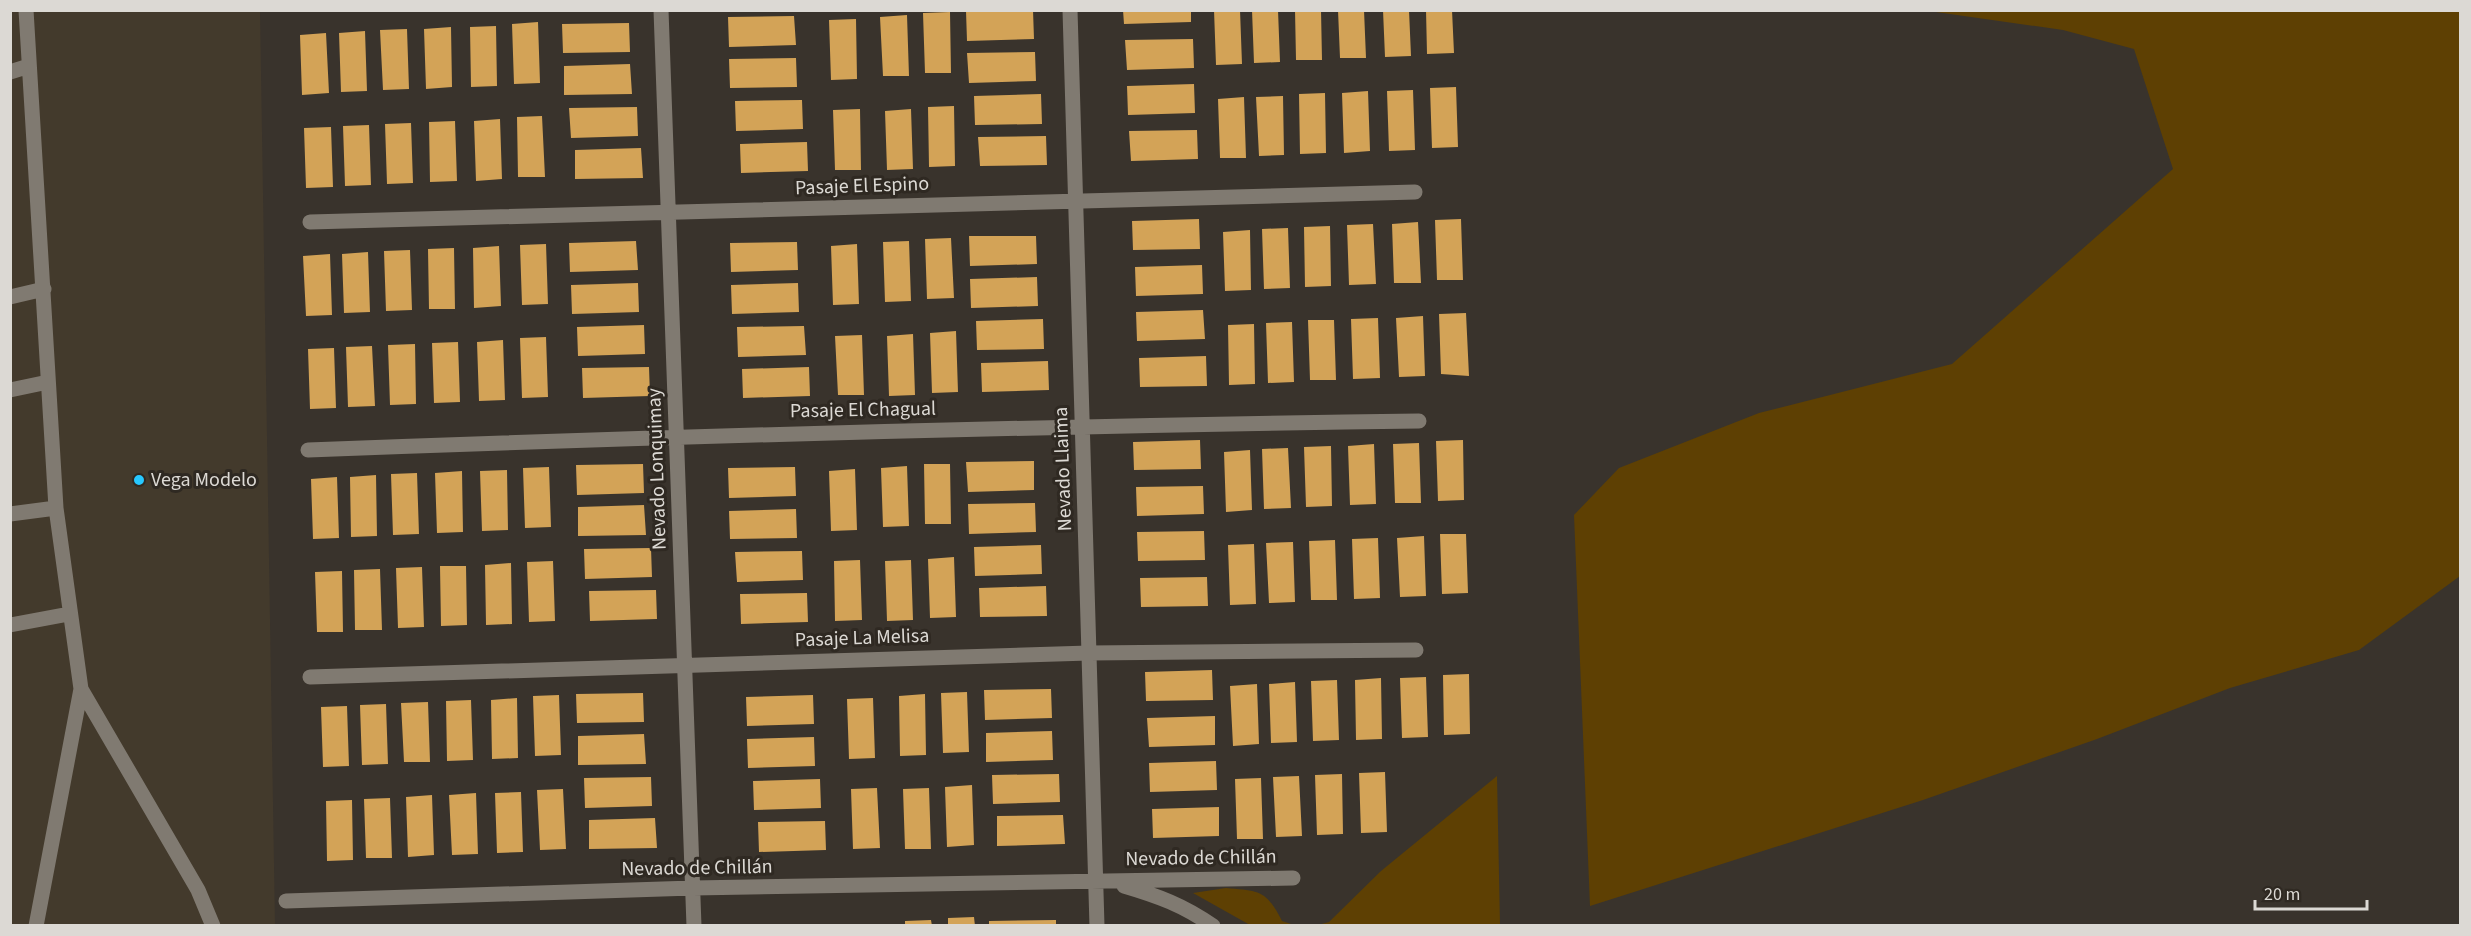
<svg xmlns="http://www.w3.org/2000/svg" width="2471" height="936" font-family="'Source Sans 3',sans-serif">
<rect width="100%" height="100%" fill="#39332c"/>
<path fill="#433a2c" d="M 10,11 L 260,11 L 275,925 L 11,925 Z"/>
<path fill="#5e4003" d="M 1929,11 L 2460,11 L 2460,576 L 2359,650 L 2230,688 L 2097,739 L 1923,800 L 1590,906 L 1574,515 L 1619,468 L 1759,413 L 1952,364 L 2173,169 L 2134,49 L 2063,30 Z
M 1497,776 L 1500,925 L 1318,925 L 1329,922 L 1381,871 Z
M 1226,888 C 1260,891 1266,890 1282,921 L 1294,925 L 1250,925 L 1193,893 Z"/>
<path fill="#d3a357" d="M 1033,10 L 1034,39 L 967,41 L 966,11 Z
M 1123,10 L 1191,10 L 1191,22 L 1124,24 Z
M 1214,10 L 1240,10 L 1242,64 L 1216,65 Z
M 1252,10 L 1278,10 L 1280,62 L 1254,63 Z
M 1295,10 L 1321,10 L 1322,60 L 1296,60 Z
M 1338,10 L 1364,10 L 1366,58 L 1340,58 Z
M 1383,10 L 1409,10 L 1411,56 L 1385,57 Z
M 1426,10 L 1452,10 L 1454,53 L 1427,54 Z
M 950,12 L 951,73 L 925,73 L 923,13 Z
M 907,15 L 909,76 L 883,76 L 880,17 Z
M 794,16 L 796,45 L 729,47 L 728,17 Z
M 856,19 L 857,79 L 831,80 L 829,20 Z
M 538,22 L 540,83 L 514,84 L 512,24 Z
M 629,23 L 630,52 L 563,53 L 562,24 Z
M 496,26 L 497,86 L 471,87 L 470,27 Z
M 451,27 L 452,87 L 426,89 L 424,29 Z
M 407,29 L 409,89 L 383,90 L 380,30 Z
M 365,31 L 367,91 L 341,92 L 339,33 Z
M 326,33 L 329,93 L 302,95 L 300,35 Z
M 1193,39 L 1194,68 L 1127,70 L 1125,40 Z
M 1035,52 L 1036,81 L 969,83 L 967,53 Z
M 796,58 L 797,87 L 730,88 L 729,59 Z
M 630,64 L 632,94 L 564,95 L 564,66 Z
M 1194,84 L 1195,113 L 1128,115 L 1127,86 Z
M 1456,87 L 1458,147 L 1432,148 L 1430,88 Z
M 1413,90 L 1415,150 L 1389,151 L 1387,91 Z
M 1368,91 L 1370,151 L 1344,153 L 1342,93 Z
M 1325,93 L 1326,153 L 1300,154 L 1299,94 Z
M 1041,94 L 1042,124 L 975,125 L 974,96 Z
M 1283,96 L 1284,155 L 1259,156 L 1256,97 Z
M 1244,97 L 1246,158 L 1220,158 L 1218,99 Z
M 802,100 L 803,129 L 736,131 L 735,101 Z
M 954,106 L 955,166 L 929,167 L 928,107 Z
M 637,107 L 638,136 L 571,138 L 569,108 Z
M 860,109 L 861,170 L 835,170 L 833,110 Z
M 911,109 L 913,169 L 887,170 L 885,111 Z
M 542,116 L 545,177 L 518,177 L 517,117 Z
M 500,119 L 502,179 L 476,181 L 474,121 Z
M 455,121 L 457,181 L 430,182 L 429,122 Z
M 411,123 L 413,183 L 387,184 L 385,124 Z
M 369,125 L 371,185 L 345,186 L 343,126 Z
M 331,127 L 333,187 L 306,188 L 304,128 Z
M 1197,130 L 1198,159 L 1131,161 L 1129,131 Z
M 1046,136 L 1047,165 L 980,166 L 978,137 Z
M 807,142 L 808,171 L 741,173 L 740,144 Z
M 641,148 L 643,178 L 575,179 L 575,150 Z
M 1199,219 L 1200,249 L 1133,250 L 1132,221 Z
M 1461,219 L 1463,280 L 1437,280 L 1435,220 Z
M 1418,222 L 1421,283 L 1394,283 L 1392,224 Z
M 1373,224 L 1376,284 L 1349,285 L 1347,225 Z
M 1330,226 L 1331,286 L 1305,287 L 1304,227 Z
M 1288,228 L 1290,288 L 1264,289 L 1262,229 Z
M 1250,230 L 1251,290 L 1225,291 L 1223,232 Z
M 969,236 L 1036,236 L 1037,264 L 970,266 Z
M 951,238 L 954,298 L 927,299 L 925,239 Z
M 636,241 L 638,270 L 570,272 L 569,243 Z
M 909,241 L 911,301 L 885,302 L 883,242 Z
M 797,242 L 798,270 L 731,272 L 730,243 Z
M 546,244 L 548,304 L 522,305 L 520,245 Z
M 857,244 L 859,304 L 833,305 L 831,246 Z
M 499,246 L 501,306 L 474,308 L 473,248 Z
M 454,248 L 455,309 L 429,309 L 428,249 Z
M 410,250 L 412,310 L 386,311 L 384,251 Z
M 368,252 L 370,312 L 344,313 L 342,254 Z
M 330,254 L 332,315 L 306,316 L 303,256 Z
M 1202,265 L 1203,294 L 1136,296 L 1135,267 Z
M 1037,277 L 1038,306 L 971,308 L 970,279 Z
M 638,283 L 639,312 L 572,314 L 571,285 Z
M 798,283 L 799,312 L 732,314 L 731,285 Z
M 1203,310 L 1205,339 L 1137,341 L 1136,312 Z
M 1466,313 L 1469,376 L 1441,374 L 1439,314 Z
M 1423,316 L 1425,376 L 1399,377 L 1396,318 Z
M 1378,318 L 1380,378 L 1353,379 L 1351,319 Z
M 1043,319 L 1044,349 L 977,350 L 976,321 Z
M 1308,320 L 1334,320 L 1336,380 L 1310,380 Z
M 1292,322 L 1294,382 L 1268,383 L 1266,323 Z
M 1254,324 L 1255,384 L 1229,385 L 1228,325 Z
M 644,325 L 645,354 L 578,356 L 577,327 Z
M 804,326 L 806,355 L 738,357 L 737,327 Z
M 956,331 L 958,392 L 932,393 L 930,333 Z
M 913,334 L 915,395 L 889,396 L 887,336 Z
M 862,335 L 864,395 L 838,395 L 835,336 Z
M 546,337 L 548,397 L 522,398 L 520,338 Z
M 503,340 L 505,400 L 479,401 L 477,342 Z
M 458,342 L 460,402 L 434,403 L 432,343 Z
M 415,344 L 416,404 L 390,405 L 388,345 Z
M 372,346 L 375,406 L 348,407 L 346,347 Z
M 334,348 L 336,408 L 310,409 L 308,349 Z
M 1206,356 L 1207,386 L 1140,387 L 1139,358 Z
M 1048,361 L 1049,390 L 982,392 L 981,363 Z
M 649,367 L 650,396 L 583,398 L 582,368 Z
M 809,367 L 810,396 L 743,398 L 742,369 Z
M 1200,440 L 1201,469 L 1134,470 L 1133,442 Z
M 1463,440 L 1464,500 L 1438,501 L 1436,441 Z
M 1419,443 L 1421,503 L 1395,503 L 1393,444 Z
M 1374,444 L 1376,504 L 1350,505 L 1348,446 Z
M 1331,446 L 1332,506 L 1306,507 L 1304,447 Z
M 1288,448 L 1291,508 L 1264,509 L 1262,449 Z
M 1250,450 L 1252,510 L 1226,512 L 1224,452 Z
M 1034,461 L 1034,490 L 968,492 L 966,462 Z
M 643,464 L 644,493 L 577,495 L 576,465 Z
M 924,464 L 950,464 L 951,524 L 925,524 Z
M 907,466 L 909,526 L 883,527 L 881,468 Z
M 549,467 L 551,527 L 525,528 L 523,468 Z
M 795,467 L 796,496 L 729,498 L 728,468 Z
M 855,469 L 857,530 L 831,531 L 829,471 Z
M 507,470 L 508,530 L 482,531 L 480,471 Z
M 462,471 L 463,532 L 437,533 L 435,473 Z
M 417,473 L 419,534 L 393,535 L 391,474 Z
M 376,475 L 377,536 L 351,537 L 350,477 Z
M 337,477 L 339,538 L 313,539 L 311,479 Z
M 1203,486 L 1204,514 L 1137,516 L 1136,487 Z
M 1035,503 L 1036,532 L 969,534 L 968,504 Z
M 644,505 L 646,535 L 578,536 L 578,507 Z
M 796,509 L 797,538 L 730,539 L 729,511 Z
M 1204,531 L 1205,560 L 1138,561 L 1137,532 Z
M 1440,534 L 1466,534 L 1468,593 L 1442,594 Z
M 1424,536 L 1426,596 L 1400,597 L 1397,538 Z
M 1378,538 L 1380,598 L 1354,599 L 1352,539 Z
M 1335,540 L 1337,600 L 1311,600 L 1309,541 Z
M 1293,542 L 1295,602 L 1269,603 L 1266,543 Z
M 1254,544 L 1256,604 L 1230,605 L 1228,545 Z
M 1041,545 L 1042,574 L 975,576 L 974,547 Z
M 651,548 L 652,577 L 585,579 L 584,549 Z
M 802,551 L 803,580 L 737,582 L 735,552 Z
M 954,557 L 956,617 L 930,618 L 928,559 Z
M 860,560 L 862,620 L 835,621 L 834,561 Z
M 911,560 L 913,620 L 887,621 L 885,561 Z
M 553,561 L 555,621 L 529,622 L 527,562 Z
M 511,563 L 512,624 L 486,625 L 485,565 Z
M 440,566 L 466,566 L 467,625 L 441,626 Z
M 422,567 L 424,627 L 398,628 L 396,568 Z
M 380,569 L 382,630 L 355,630 L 354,570 Z
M 342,571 L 343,632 L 317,632 L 315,572 Z
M 1207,577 L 1208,606 L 1141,607 L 1140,578 Z
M 1046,586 L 1047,616 L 980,617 L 979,588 Z
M 656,590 L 657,619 L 590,621 L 589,591 Z
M 807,593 L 808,622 L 741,624 L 740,594 Z
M 1212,670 L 1213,700 L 1146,701 L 1145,672 Z
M 1469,674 L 1470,734 L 1444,735 L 1443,675 Z
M 1426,677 L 1428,737 L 1402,738 L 1400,678 Z
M 1381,678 L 1382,739 L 1356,740 L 1355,680 Z
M 1337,680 L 1339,740 L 1313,741 L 1311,681 Z
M 1295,682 L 1297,742 L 1271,743 L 1269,684 Z
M 1257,684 L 1259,744 L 1233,746 L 1230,686 Z
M 1051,689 L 1052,718 L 985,720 L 984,690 Z
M 967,692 L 969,752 L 943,753 L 941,693 Z
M 643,693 L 644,722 L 577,723 L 576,694 Z
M 925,694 L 926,755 L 900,756 L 899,696 Z
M 559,695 L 561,755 L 535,756 L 533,696 Z
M 813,695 L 814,724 L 747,726 L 746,697 Z
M 517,698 L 518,758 L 492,759 L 491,700 Z
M 873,698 L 875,758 L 849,759 L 847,699 Z
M 471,700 L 473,760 L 447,761 L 446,701 Z
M 428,702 L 430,762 L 404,762 L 401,703 Z
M 386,704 L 388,764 L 362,765 L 360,705 Z
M 347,706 L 349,766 L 323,767 L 321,707 Z
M 1215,716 L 1215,745 L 1149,747 L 1147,718 Z
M 1052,731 L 1053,760 L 986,762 L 986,733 Z
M 644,734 L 646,764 L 578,765 L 578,736 Z
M 814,737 L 815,766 L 748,768 L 747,739 Z
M 1216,761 L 1217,790 L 1150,792 L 1149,763 Z
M 1385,772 L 1387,832 L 1361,833 L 1359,773 Z
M 1059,774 L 1060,802 L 993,804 L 992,775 Z
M 1342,774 L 1343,834 L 1317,835 L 1315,775 Z
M 1299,776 L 1302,836 L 1276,837 L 1273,777 Z
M 651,777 L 652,806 L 585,808 L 584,778 Z
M 1261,778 L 1263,839 L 1237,839 L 1235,779 Z
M 820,779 L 821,808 L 754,810 L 753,781 Z
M 972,785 L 974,845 L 947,847 L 945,787 Z
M 877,788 L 880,848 L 853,849 L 851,789 Z
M 929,788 L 931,849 L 905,849 L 903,789 Z
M 563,789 L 566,849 L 540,850 L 537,790 Z
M 521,792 L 523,852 L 497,853 L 495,793 Z
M 476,793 L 478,854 L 452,855 L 449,795 Z
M 432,795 L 434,855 L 408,857 L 406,797 Z
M 390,798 L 392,858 L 366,858 L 364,799 Z
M 352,800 L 353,860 L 327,861 L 326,801 Z
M 1219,807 L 1219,836 L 1153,838 L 1152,809 Z
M 1063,815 L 1065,844 L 997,846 L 997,816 Z
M 655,818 L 657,848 L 589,849 L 589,820 Z
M 825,821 L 826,850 L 759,852 L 758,822 Z
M 974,917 L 975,926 L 948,926 L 948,918 Z
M 931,920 L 932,926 L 905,926 L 905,921 Z
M 1056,920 L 1056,926 L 989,926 L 989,921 Z"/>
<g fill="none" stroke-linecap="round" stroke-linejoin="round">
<path stroke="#807a71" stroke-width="15" d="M 26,10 L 56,508 L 81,689 L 36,926
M 10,72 L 29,66
M 10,297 L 44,289
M 10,390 L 48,382
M 10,514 L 56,508
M 10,625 L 69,614
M 81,689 L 198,890 L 213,926"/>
<path stroke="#807a71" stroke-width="15" d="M 661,10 L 694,926
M 1070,10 L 1097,926
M 310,222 L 1415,192
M 308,450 C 679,436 1049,426 1419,421
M 310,677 L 1089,653 L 1416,650
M 1124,886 C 1158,896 1183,905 1213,926
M 286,901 L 693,888 L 1293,878"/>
</g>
<circle fill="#27c8ff" stroke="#2f2922" stroke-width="2" cx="139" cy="480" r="6"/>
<g text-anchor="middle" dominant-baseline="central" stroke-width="6" stroke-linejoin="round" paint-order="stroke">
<g font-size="20" fill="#dcd9d4" stroke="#2f2922">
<text transform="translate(862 186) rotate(-2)">Pasaje El Espino</text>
<text transform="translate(863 410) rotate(-1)">Pasaje El Chagual</text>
<text transform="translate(657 469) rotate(-92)">Nevado Lonquimay</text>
<text transform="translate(1063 469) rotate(-92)">Nevado Llaima</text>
<text transform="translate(862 638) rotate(-2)">Pasaje La Melisa</text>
<text transform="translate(1201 858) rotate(-1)">Nevado de Chillán</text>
<text transform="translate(697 868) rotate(-1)">Nevado de Chillán</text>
</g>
<g font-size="20" fill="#dcd9d4" stroke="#2f2922" text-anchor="start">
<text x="151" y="480">Vega Modelo</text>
</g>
</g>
<rect width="2471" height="936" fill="none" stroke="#dcd9d4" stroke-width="24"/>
<path d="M2255 900v9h112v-9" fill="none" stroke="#dcd9d4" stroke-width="3"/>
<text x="2264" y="900" font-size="18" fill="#dcd9d4" stroke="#2f2922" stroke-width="4.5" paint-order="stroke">20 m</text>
</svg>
